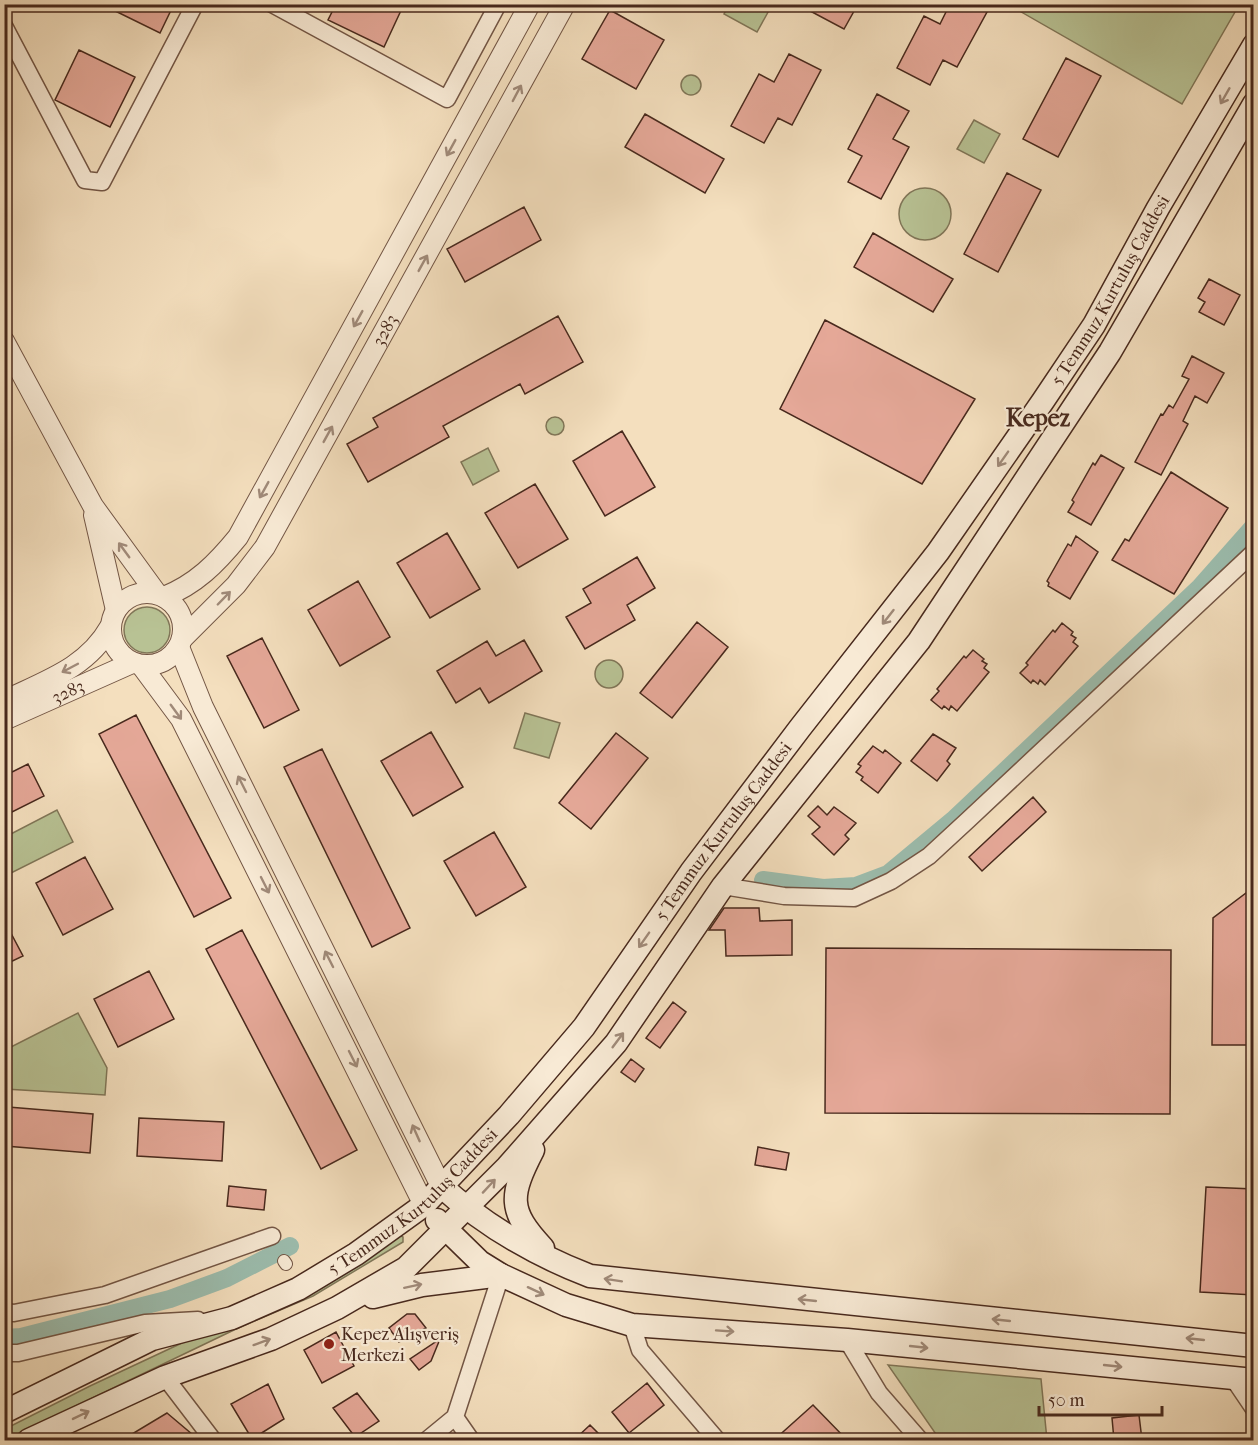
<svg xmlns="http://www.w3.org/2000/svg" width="1258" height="1445" font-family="'IM FELL French Canon',serif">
<rect width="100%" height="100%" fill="#f4dfbe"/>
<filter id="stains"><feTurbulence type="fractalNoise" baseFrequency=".00333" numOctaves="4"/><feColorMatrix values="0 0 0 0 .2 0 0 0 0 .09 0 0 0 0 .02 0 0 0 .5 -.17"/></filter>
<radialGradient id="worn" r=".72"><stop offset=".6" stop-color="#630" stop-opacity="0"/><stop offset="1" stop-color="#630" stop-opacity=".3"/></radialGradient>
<path fill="#b8c294" stroke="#807658" stroke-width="1.5" d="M 729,5 L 729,4 L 772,5 L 757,32 L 724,14 Z
M 1009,5 L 1239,5 L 1182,104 Z
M681 85a10 10 0 1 1 20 0a10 10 0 1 1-20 0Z
M 974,120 L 1000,134 L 984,163 L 957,149 Z
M899 214a26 26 0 1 1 52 0a26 26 0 1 1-52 0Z
M546 426a9 9 0 1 1 18 0a9 9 0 1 1-18 0Z
M 488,448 L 499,471 L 473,485 L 461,462 Z
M124 630a23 23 0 1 1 46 0a23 23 0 1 1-46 0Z
M595 674a14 14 0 1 1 28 0a14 14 0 1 1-28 0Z
M 525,713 L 560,723 L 549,758 L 514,748 Z
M 57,810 L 73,842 L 5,876 L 5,837 Z
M 78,1013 L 107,1068 L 105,1095 L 5,1089 L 5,1050 Z
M 397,1234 L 403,1237 L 403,1242 L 313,1296 L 236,1329 L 5,1440 L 5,1429 L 90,1386 L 231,1320 Z
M 888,1365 L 1041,1379 L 1047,1440 L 940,1440 Z"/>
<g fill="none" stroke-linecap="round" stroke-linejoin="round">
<path stroke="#9cbdae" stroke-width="18" d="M 763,880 L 823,888 L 856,886 L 888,874 L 953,820 L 1200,587 L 1254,526
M 4,1338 L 21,1337 L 170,1299 L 227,1278 L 290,1246"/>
</g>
<path fill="#e5a898" stroke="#48291d" stroke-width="1.5" d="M 101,4 L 174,4 L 160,33 Z
M 336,4 L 404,4 L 384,47 L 328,20 Z
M 797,4 L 858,4 L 844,29 Z
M 950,4 L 972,4 L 987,12 L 957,67 L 943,60 L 930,85 L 897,68 L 924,16 L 940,24 Z
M 610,10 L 664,40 L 636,89 L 582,59 Z
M 79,50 L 135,77 L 110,127 L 55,100 Z
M 789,54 L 821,70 L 792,125 L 778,118 L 764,143 L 731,126 L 759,74 L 774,82 Z
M 1066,58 L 1101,76 L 1058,157 L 1023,139 Z
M 877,94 L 909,111 L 893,139 L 909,147 L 881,199 L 848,182 L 862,156 L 848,149 Z
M 645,114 L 724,159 L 705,193 L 625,147 Z
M 1007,173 L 1041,190 L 998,272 L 964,254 Z
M 524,207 L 541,240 L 465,282 L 447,249 Z
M 873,233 L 953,279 L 933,312 L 854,267 Z
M 1209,279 L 1240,295 L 1224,325 L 1199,312 L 1205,302 L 1198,298 Z
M 558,316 L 583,362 L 525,394 L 520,384 L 443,426 L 449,437 L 368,482 L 347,444 L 378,427 L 373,418 Z
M 825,320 L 975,399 L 922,484 L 780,409 Z
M 1192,356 L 1224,373 L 1207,403 L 1195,396 L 1183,421 L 1188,424 L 1161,475 L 1135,462 L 1161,414 L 1163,415 L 1169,405 L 1173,408 L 1189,379 L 1182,376 Z
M 622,431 L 655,487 L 605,516 L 573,461 Z
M 1101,455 L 1124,468 L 1091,525 L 1068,512 L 1074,502 L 1072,500 L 1093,463 L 1095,465 Z
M 1171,472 L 1228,508 L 1174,594 L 1112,560 L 1125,539 L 1129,541 Z
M 535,484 L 568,539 L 518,568 L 485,513 Z
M 447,533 L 480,589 L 430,618 L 397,563 Z
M 1076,536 L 1098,552 L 1070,599 L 1048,586 L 1049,583 L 1047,581 L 1068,544 L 1071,546 Z
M 637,557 L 655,588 L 627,605 L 635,620 L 585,649 L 566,617 L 591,603 L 583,589 Z
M 358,581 L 390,637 L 340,666 L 308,610 Z
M 697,622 L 728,647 L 672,718 L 640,693 Z
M 1062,623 L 1073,632 L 1071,635 L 1076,638 L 1073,642 L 1078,646 L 1045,685 L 1040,680 L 1038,684 L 1033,680 L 1031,683 L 1020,673 L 1028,665 L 1026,663 L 1053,630 L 1055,632 Z
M 262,638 L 299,710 L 264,728 L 227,656 Z
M 524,640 L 542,671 L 489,703 L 480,688 L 456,703 L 437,671 L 487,641 L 496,656 Z
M 973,650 L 984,659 L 982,661 L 987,664 L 984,668 L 989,672 L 957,711 L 951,706 L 949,710 L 944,706 L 942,709 L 931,700 L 939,691 L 937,689 L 964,656 L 966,658 Z
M 136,715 L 231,898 L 194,917 L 99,734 Z
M 431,732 L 463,787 L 413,816 L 381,761 Z
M 616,733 L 648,758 L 591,829 L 559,803 Z
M 933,734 L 956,748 L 947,761 L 950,764 L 937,781 L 911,761 Z
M 873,746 L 883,753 L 885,750 L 901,763 L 878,793 L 861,780 L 863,777 L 856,772 L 861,766 L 858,764 Z
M 322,749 L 410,928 L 372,947 L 284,767 Z
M 28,764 L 44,796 L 4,816 L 4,776 Z
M 1033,797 L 1046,812 L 982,871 L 969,857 Z
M 818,806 L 827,815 L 834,807 L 856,823 L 845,835 L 849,839 L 834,855 L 812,834 L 820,827 L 808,816 Z
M 494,832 L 526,887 L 476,916 L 444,861 Z
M 85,857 L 113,909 L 63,935 L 36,883 Z
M 1254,887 L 1254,1045 L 1212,1045 L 1213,918 Z
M 724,908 L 759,908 L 760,921 L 792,920 L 792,955 L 726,956 L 725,930 L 709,930 Z
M 4,920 L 23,956 L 4,965 Z
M 242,930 L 357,1150 L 321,1169 L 206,949 Z
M 826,948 L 1171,950 L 1170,1114 L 825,1113 Z
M 149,971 L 174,1019 L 118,1047 L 94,999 Z
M 673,1002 L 686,1012 L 660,1048 L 646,1038 Z
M 631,1059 L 644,1069 L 635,1082 L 621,1072 Z
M 8,1107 L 93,1114 L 90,1153 L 5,1146 Z
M 139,1118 L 224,1122 L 222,1161 L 137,1156 Z
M 758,1147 L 789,1153 L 786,1170 L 755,1165 Z
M 229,1186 L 266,1190 L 264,1210 L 227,1206 Z
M 1206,1187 L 1254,1189 L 1254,1295 L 1200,1292 Z
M 407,1314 L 415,1314 L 426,1328 L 399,1342 L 389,1328 Z
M 336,1332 L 354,1366 L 322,1383 L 304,1350 Z
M 440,1339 L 431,1361 L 419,1370 L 410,1359 Z
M 647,1383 L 664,1405 L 629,1433 L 612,1412 Z
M 268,1384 L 284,1419 L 252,1439 L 231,1404 Z
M 357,1393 L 379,1421 L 355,1437 L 333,1408 Z
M 813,1405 L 847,1440 L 774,1440 Z
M 167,1413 L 199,1440 L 122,1440 Z
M 1139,1415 L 1142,1440 L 1114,1440 L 1112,1418 Z
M 590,1425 L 605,1440 L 574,1440 Z"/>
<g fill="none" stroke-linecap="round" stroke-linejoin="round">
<g stroke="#735645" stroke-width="14">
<path id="pedestrian" d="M 284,1261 L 286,1264"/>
</g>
<g stroke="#735645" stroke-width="19">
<path id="minor" d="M 272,4 L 447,99 L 498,4
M 4,26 L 85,180 L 102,182 L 195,4
M 723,886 L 784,896 L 854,898 L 891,881 L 929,856 L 968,820 L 1254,552
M 4,1312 L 14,1313 L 105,1295 L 272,1236
M 632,1325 L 640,1350 L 717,1440
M 847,1340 L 879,1393 L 920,1440
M 4,1353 L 18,1353 L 145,1323 L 198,1320
M 165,1377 L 213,1440
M 1233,1378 L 1254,1409
M 455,1417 L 471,1440
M 427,1440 L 455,1417 L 501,1275"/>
</g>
<g stroke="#735645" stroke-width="22">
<g id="tertiary">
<path d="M 4,341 L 93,506 L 157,594"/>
<path d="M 94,515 L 116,610"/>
<circle cx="147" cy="629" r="36"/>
<path d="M 164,597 C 196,584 216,564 238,537 L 530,4"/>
<path id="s1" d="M 182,639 L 236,585 L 265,547 L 565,4"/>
<path d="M 179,647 L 203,707 L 441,1186"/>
<path d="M 141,665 L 181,719 L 424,1205"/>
<path d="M 4,701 C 45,681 87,668 110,627"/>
<path id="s2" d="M 4,720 L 132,663"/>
</g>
</g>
<g stroke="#48291d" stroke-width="25">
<g id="secondary">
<path d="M 533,1150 C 510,1195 507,1210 543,1248"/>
<path d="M 441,1186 C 485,1226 535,1255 590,1276 L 1254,1346"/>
<path d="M 437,1220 L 480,1262 L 501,1275 L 566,1305 L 632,1325 L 847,1340 L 1254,1380"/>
<path d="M 373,1297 L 422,1285 L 501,1275"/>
<path id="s3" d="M 4,1412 L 152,1339 L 232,1318 L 298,1289 L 356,1254 L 424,1205 L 509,1115 L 584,1027 L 691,872 L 800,728 L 938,552 L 1043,401 L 1094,325 L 1158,208 L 1254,45"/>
<path d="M 29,1440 L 165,1377 L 271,1339 L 337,1308 L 406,1268 L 507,1167 L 616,1043 L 723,886 L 919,641 L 1110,352 L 1254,104"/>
</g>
</g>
<use href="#pedestrian" stroke="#f8ead5" stroke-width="12"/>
<use href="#minor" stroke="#f8ead5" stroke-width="16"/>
<use href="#tertiary" stroke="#f8ead5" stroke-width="20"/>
<use href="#secondary" stroke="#f8ead5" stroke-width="22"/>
</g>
<defs><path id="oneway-shaft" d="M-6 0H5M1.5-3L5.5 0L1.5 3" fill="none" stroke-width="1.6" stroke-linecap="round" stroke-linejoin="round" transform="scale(1.5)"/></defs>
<g stroke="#a08a79">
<use href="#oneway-shaft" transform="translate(517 93) rotate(-62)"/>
<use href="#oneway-shaft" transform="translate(1225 96) rotate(120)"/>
<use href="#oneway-shaft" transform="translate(451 148) rotate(119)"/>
<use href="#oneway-shaft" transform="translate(423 263) rotate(-61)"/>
<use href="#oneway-shaft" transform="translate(358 319) rotate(119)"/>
<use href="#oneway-shaft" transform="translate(328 434) rotate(-61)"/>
<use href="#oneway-shaft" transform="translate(1003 459) rotate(125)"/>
<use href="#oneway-shaft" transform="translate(264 490) rotate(119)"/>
<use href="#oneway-shaft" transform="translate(124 550) rotate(-126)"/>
<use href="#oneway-shaft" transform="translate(224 598) rotate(-46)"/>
<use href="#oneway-shaft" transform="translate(888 617) rotate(128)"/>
<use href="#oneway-shaft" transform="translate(70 668) rotate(152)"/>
<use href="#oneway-shaft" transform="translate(176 712) rotate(54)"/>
<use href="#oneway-shaft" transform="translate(242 784) rotate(-117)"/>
<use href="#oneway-shaft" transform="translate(265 885) rotate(63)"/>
<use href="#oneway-shaft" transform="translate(644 940) rotate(125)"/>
<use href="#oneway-shaft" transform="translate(329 959) rotate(-117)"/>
<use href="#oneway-shaft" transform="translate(618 1040) rotate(-53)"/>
<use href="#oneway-shaft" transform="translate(353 1059) rotate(63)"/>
<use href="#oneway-shaft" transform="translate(416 1133) rotate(-114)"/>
<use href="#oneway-shaft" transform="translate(489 1186) rotate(-47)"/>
<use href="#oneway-shaft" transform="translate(613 1280) rotate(-171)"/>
<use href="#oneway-shaft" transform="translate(413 1286) rotate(-12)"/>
<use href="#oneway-shaft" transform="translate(536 1291) rotate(25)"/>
<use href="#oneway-shaft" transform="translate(807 1300) rotate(-174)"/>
<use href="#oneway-shaft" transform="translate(1001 1320) rotate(-174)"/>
<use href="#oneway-shaft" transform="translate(725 1331) rotate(4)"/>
<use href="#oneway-shaft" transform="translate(1195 1339) rotate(-174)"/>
<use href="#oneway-shaft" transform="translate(262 1342) rotate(-20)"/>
<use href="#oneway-shaft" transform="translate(919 1347) rotate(6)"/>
<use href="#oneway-shaft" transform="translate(1113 1366) rotate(6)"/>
<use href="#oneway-shaft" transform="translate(81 1415) rotate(-26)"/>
</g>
<circle fill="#8f2418" stroke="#f8ead5" stroke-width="2" cx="329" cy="1344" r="6"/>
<g text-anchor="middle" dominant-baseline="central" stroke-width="4.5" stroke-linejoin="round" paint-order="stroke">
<g font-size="18" fill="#48291d" stroke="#f8ead5">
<text stroke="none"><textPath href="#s3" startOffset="1617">5 Temmuz Kurtuluş Caddesi</textPath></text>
<text stroke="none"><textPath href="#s1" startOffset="372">3283</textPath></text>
<text stroke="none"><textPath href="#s2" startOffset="70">3283</textPath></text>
<text stroke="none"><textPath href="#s3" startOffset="951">5 Temmuz Kurtuluş Caddesi</textPath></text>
<text stroke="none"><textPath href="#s3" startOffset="465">5 Temmuz Kurtuluş Caddesi</textPath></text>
</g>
<g font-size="18" fill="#48291d" stroke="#f8ead5" text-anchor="start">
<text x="341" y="1334">Kepez Alışveriş<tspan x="341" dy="21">Merkezi</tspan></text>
</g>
<g font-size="24" font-weight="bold" fill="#48291d" stroke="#f8ead5">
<text x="1038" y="418">Kepez</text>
</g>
</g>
<rect width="1258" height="1445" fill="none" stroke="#f4dfbe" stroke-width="24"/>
<rect x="6" y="6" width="1246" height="1433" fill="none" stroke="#48291d" stroke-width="3"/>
<rect x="12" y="12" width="1234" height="1421" fill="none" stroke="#48291d" stroke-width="1.5"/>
<path d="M1039 1406v9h123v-9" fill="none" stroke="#48291d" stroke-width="3"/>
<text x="1048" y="1406" font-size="18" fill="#48291d" stroke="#f8ead5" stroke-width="4.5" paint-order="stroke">50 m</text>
<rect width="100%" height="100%" filter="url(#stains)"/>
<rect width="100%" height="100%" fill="url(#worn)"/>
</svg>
